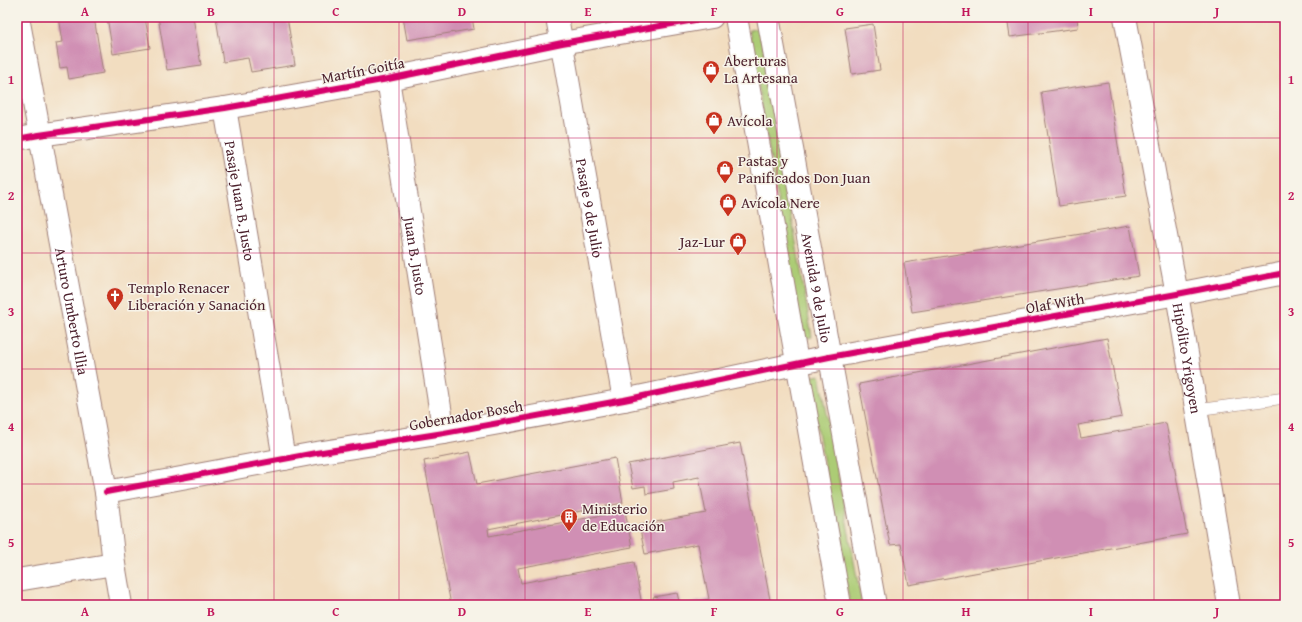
<svg xmlns="http://www.w3.org/2000/svg" width="1302" height="622" font-family="'Gentium Book Plus',serif">
<rect width="100%" height="100%" fill="#f7f3e8"/>
<filter id="ink" filterUnits="userSpaceOnUse"><feTurbulence type="fractalNoise" baseFrequency=".025" numOctaves="2"/><feDisplacementMap in="SourceGraphic" scale="8" xChannelSelector="R" yChannelSelector="G"/><feConvolveMatrix kernelMatrix="1 2 1 2 8 2 1 2 1" color-interpolation-filters="sRGB"/></filter>
<filter id="wash" filterUnits="userSpaceOnUse"><feTurbulence type="fractalNoise" baseFrequency=".012" numOctaves="4" result="noise"/><feDisplacementMap in="SourceGraphic" scale="16" xChannelSelector="R" yChannelSelector="G"/><feGaussianBlur stdDeviation="0.9" result="paint"/><feColorMatrix in="noise" values="0 0 0 0 0 0 0 0 0 0 0 0 0 0 0 0 0 1.4 0 .05"/><feComposite in="paint" operator="in"/></filter>
<g filter="url(#wash)">
<rect width="100%" height="100%" fill="#f2ddc0"/>
<path fill="#accc74" stroke="#7b7650" d="M 760,28 L 812,337 L 801,339 L 749,30 Z
M 820,375 L 862,605 L 850,605 L 808,377 Z"/>
<g id="blocks">
<path fill="#d08fb4" d="M 59,17 L 94,17 L 103,73 L 69,79 L 67,67 L 60,68 L 56,43 L 63,42 Z
M 107,17 L 145,17 L 150,48 L 113,54 Z
M 158,17 L 193,17 L 201,65 L 167,70 Z
M 216,17 L 287,17 L 295,65 L 251,72 L 248,58 L 223,62 Z
M 403,17 L 472,17 L 474,29 L 407,40 Z
M 1007,17 L 1077,17 L 1078,28 L 1010,37 Z
M 873,24 L 880,70 L 852,74 L 845,28 Z
M 1108,82 L 1126,196 L 1059,206 L 1041,92 Z
M 1130,226 L 1139,276 L 912,312 L 904,263 Z
M 1107,338 L 1122,417 L 1078,425 L 1081,438 L 1166,423 L 1187,534 L 909,585 L 901,544 L 890,545 L 859,384 Z
M 740,443 L 771,605 L 682,605 L 709,599 L 698,544 L 645,554 L 639,525 L 706,513 L 699,477 L 673,482 L 674,489 L 646,494 L 645,486 L 633,488 L 628,464 Z
M 470,452 L 477,484 L 615,458 L 623,503 L 488,529 L 489,536 L 625,511 L 632,547 L 518,568 L 521,583 L 634,562 L 642,605 L 451,605 L 424,461 Z
M 677,593 L 680,605 L 668,605 L 667,604 L 655,605 L 653,597 Z"/>
</g>
</g>
<g filter="url(#ink)">
<use href="#blocks" fill-opacity="0" stroke="#9e7e76" stroke-width="1"/>
<g fill="none" stroke-linecap="round" stroke-linejoin="round">
<g stroke="#9e7e76" stroke-width="12">
<path id="service" d="M 1196,410 L 1285,398"/>
</g>
<g stroke="#9e7e76" stroke-width="24">
<g id="minor">
<path id="s1" d="M 18,17 L 106,492 L 114,564 L 121,605"/>
<path id="s2" d="M 557,17 L 624,400"/>
<path id="s3" d="M 1125,17 L 1177,294 L 1229,605"/>
<path id="s4" d="M 388,79 L 444,433"/>
<path id="s5" d="M 225,108 L 284,459"/>
<path d="M 17,139 L 39,135 L 225,108 L 388,79 L 562,43 L 712,17"/>
<path d="M 106,492 L 316,453 L 444,433 L 624,400 L 829,357 L 1177,294 L 1285,273"/>
<path d="M 17,580 L 114,564"/>
</g>
</g>
<g stroke="#9e7e76" stroke-width="24">
<g id="primary">
<path d="M 736,17 L 840,605"/>
<path id="s6" d="M 768,17 L 875,605"/>
</g>
</g>
<use href="#service" stroke="#fff" stroke-width="11"/>
<use href="#minor" stroke="#fff" stroke-width="22"/>
<use href="#primary" stroke="#fff" stroke-width="22"/>
<g stroke="#f7f3e8" stroke-width="8">
<path id="cycleway" d="M 17,139 L 39,135 L 225,108 L 388,79 L 562,43 L 712,17
M 106,492 L 316,453 L 444,433 L 624,400 L 829,357 L 1177,294 L 1285,273"/>
</g>
<use href="#cycleway" stroke="#d6006c" stroke-width="6"/>
</g>
</g>
<path fill="none" stroke="#c2185b" stroke-width="1" stroke-opacity="0.55" d="M 148,17 L 148,605M 274,17 L 274,605M 399,17 L 399,605M 525,17 L 525,605M 651,17 L 651,605M 777,17 L 777,605M 903,17 L 903,605M 1028,17 L 1028,605M 1154,17 L 1154,605M 17,138 L 1285,138M 17,253 L 1285,253M 17,369 L 1285,369M 17,484 L 1285,484"/>
<defs>
<g id="shop-pin" transform="scale(0.9)"><path d="M0 17L-7.5 6A9.5 9.5 0 1 1 7.5 6Z" fill="#c8321e" stroke="#f7f3e8"/><path d="M-5-2.5h2.3a2.7 3.5 0 0 1 5.4 0H5L5.5 6h-11ZM-1.5-2.5h3a1.5 2.3 0 0 0-3 0Z" fill="#fff"/></g>
<g id="church-pin" transform="scale(0.9)"><path d="M0 17L-7.5 6A9.5 9.5 0 1 1 7.5 6Z" fill="#c8321e" stroke="#f7f3e8"/><path d="M-1.2-6h2.4v3.5h3.3v2.4h-3.3V6h-2.4V-.1h-3.3v-2.4h3.3Z" fill="#fff"/></g>
<g id="building-pin" transform="scale(0.9)"><path d="M0 17L-7.5 6A9.5 9.5 0 1 1 7.5 6Z" fill="#c8321e" stroke="#f7f3e8"/><path d="M-4-6H4V6H1V3H-1V6H-4ZM-2.5-4.3h1.7v1.8h-1.7ZM.8-4.3h1.7v1.8H.8ZM-2.5-1h1.7V.8h-1.7ZM.8-1h1.7V.8H.8Z" fill="#fff"/></g>
</defs>
<g fill-rule="evenodd">
<use href="#shop-pin" x="711" y="69"/>
<use href="#shop-pin" x="714" y="120"/>
<use href="#shop-pin" x="725" y="169"/>
<use href="#shop-pin" x="728" y="202"/>
<use href="#shop-pin" x="738" y="241"/>
<use href="#church-pin" x="115" y="296"/>
<use href="#building-pin" x="569" y="517"/>
</g>
<g text-anchor="middle" dominant-baseline="central" stroke-width="3" stroke-linejoin="round" paint-order="stroke">
<g font-size="15" fill="#4a1f2b" stroke="#f7f3e8" text-anchor="start">
<text x="724" y="60">Aberturas<tspan x="724" dy="17">La Artesana</tspan></text>
<text x="727" y="120">Avícola</text>
<text x="738" y="160">Pastas y<tspan x="738" dy="17">Panificados Don Juan</tspan></text>
<text x="741" y="202">Avícola Nere</text>
<text x="725" y="241" text-anchor="end">Jaz-Lur</text>
<text x="128" y="287">Templo Renacer<tspan x="128" dy="17">Liberación y Sanación</tspan></text>
<text x="582" y="508">Ministerio<tspan x="582" dy="17">de Educación</tspan></text>
</g>
<g font-size="15" fill="#4a1f2b" stroke="#f7f3e8">
<text transform="translate(363 70) rotate(-11)">Martín Goitía</text>
<text stroke="none"><textPath href="#s5" startOffset="94">Pasaje Juan B. Justo</textPath></text>
<text stroke="none"><textPath href="#s2" startOffset="194">Pasaje 9 de Julio</textPath></text>
<text stroke="none"><textPath href="#s4" startOffset="179">Juan B. Justo</textPath></text>
<text stroke="none"><textPath href="#s6" startOffset="275">Avenida 9 de Julio</textPath></text>
<text transform="translate(1055 303) rotate(-10)">Olaf With</text>
<text stroke="none"><textPath href="#s1" startOffset="299">Arturo Umberto Illia</textPath></text>
<text stroke="none"><textPath href="#s3" startOffset="347">Hipólito Yrigoyen</textPath></text>
<text transform="translate(466 415) rotate(-10)">Gobernador Bosch</text>
</g>
</g>
<rect width="1302" height="622" fill="none" stroke="#f7f3e8" stroke-width="44"/>
<rect x="22" y="22" width="1258" height="578" fill="none" stroke="#c2185b" stroke-width="1.5"/>
<g font-size="13" text-anchor="middle" font-weight="bold" fill="#c2185b">
<text x="85" y="16">A</text>
<text x="211" y="16">B</text>
<text x="336" y="16">C</text>
<text x="462" y="16">D</text>
<text x="588" y="16">E</text>
<text x="714" y="16">F</text>
<text x="840" y="16">G</text>
<text x="966" y="16">H</text>
<text x="1091" y="16">I</text>
<text x="1217" y="16">J</text>
<text x="11" y="84">1</text>
<text x="1291" y="84">1</text>
<text x="11" y="200">2</text>
<text x="1291" y="200">2</text>
<text x="11" y="316">3</text>
<text x="1291" y="316">3</text>
<text x="11" y="431">4</text>
<text x="1291" y="431">4</text>
<text x="11" y="547">5</text>
<text x="1291" y="547">5</text>
<text x="85" y="616">A</text>
<text x="211" y="616">B</text>
<text x="336" y="616">C</text>
<text x="462" y="616">D</text>
<text x="588" y="616">E</text>
<text x="714" y="616">F</text>
<text x="840" y="616">G</text>
<text x="966" y="616">H</text>
<text x="1091" y="616">I</text>
<text x="1217" y="616">J</text>
</g>
</svg>
